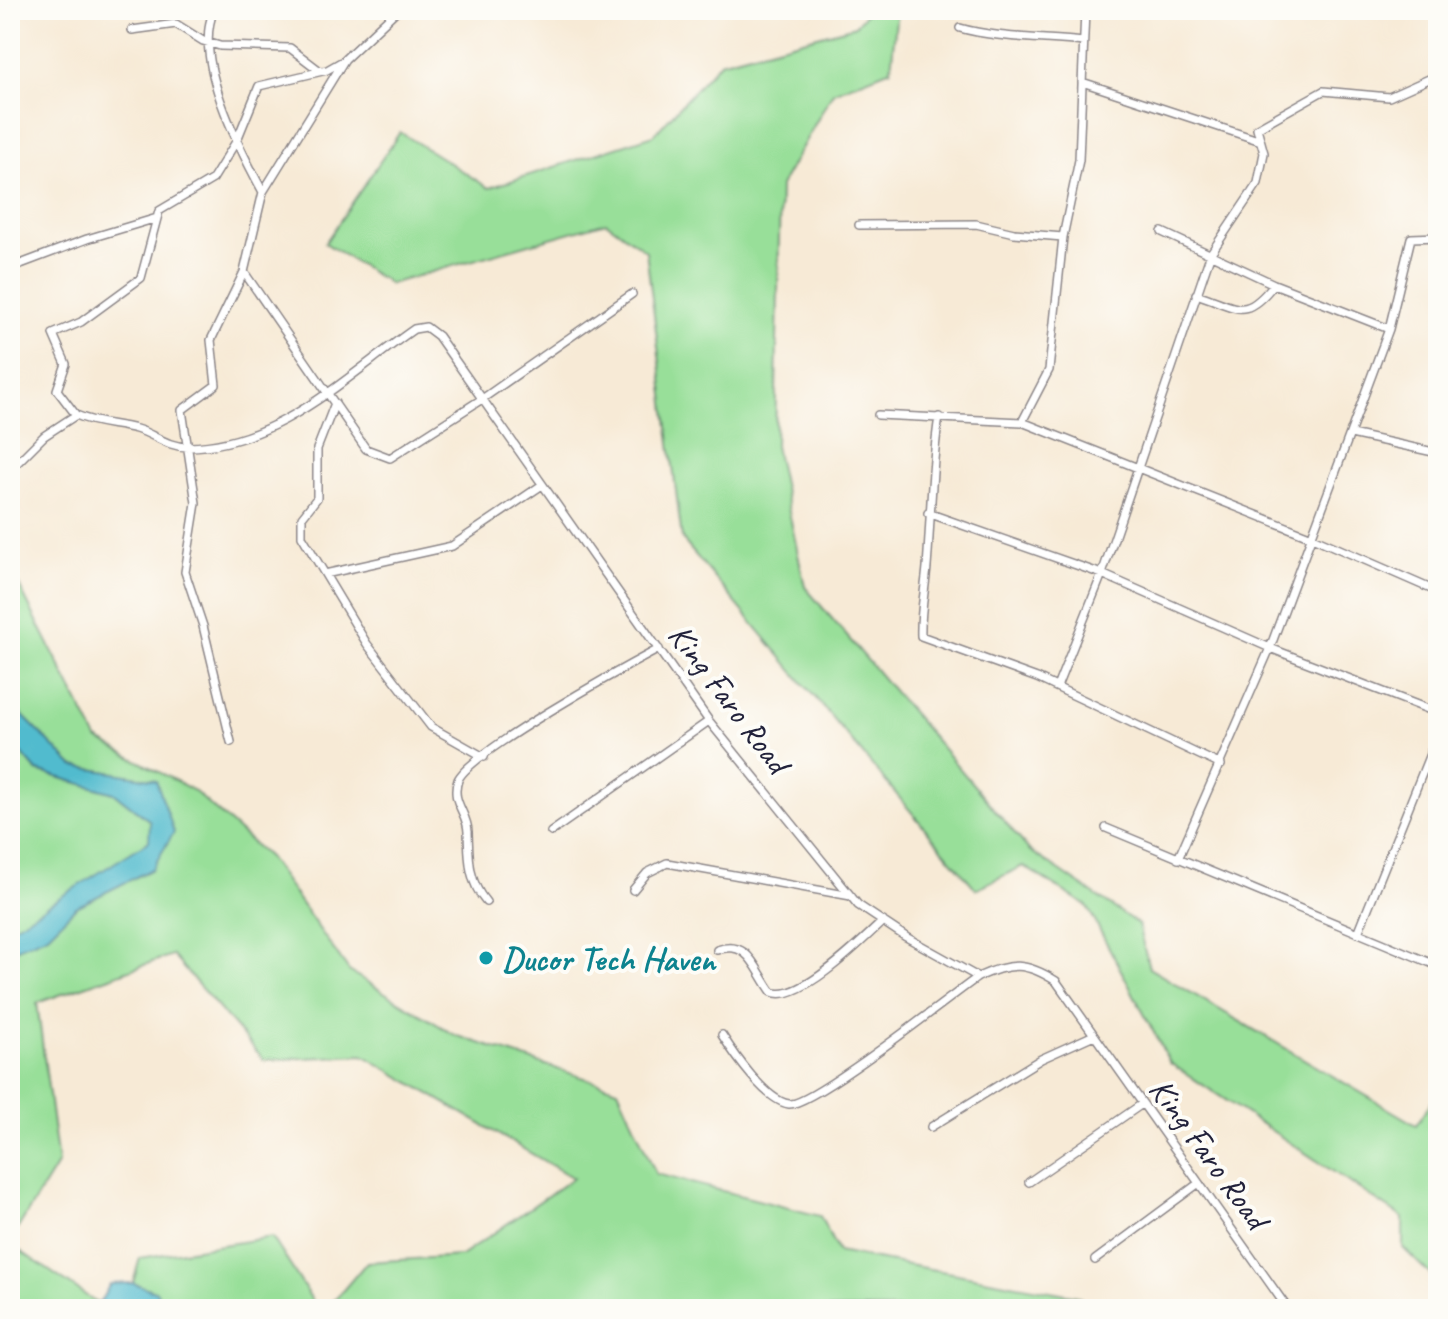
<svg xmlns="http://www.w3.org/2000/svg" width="1448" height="1319" font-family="Caveat,sans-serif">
<rect width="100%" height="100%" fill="#fdfcf7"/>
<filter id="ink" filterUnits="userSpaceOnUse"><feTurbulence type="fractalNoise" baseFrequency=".0125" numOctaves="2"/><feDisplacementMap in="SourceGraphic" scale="16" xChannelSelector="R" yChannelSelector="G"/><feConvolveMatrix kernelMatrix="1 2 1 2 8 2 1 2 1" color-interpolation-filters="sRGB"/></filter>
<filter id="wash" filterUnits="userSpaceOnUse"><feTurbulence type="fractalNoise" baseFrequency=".006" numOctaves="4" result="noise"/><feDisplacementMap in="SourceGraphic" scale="32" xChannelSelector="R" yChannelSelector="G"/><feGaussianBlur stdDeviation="1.8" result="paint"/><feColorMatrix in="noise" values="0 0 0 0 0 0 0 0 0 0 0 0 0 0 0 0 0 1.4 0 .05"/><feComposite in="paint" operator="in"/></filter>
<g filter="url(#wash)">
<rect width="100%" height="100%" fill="#f7ead6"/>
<path fill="#98df99" stroke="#5d806a" stroke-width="2" d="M 869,10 L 897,10 L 891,69 L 833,92 L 780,186 L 775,446 L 805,587 L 1029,850 L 1138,924 L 1149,968 L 1416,1125 L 1438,1092 L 1438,1282 L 1403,1248 L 1403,1218 L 1170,1063 L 1087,906 L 1023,866 L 976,889 L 682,539 L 646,251 L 606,222 L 390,284 L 325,243 L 400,132 L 489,188 L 654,135 L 720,62 L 855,26 Z
M 10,568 L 97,739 L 193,790 L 268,857 L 349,971 L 455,1035 L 618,1089 L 656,1174 L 820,1216 L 838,1252 L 1077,1296 L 1096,1309 L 327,1309 L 367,1262 L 461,1256 L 573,1178 L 363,1055 L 264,1060 L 172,955 L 37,1003 L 58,1163 L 10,1241 L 10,951 L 48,935 L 76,907 L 152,869 L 156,780 L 73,766 L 10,703 Z
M 10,740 L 37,771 L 114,793 L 150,821 L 150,841 L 10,929 Z
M 272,1237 L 318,1309 L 161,1309 L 157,1292 L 133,1283 L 140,1258 Z
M 10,1244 L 97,1303 L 96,1309 L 10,1309 Z"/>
<path fill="#51bbce" stroke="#3a6e84" stroke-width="2" d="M 10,703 L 73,766 L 156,780 L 174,832 L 152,869 L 76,907 L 48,935 L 10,951 L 10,929 L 149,841 L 150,821 L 114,793 L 37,771 L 10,740 Z
M 133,1283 L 157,1292 L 161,1309 L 143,1309 L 142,1304 L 134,1303 L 126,1309 L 96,1309 L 110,1284 Z"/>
</g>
<g filter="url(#ink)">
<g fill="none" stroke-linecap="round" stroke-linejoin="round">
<g stroke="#8c8688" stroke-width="10">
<path id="minor" d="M 214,10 C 192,58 239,148 263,192
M 397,10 L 345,59 L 263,192 L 244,272 L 366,449 L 390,458 L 482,399 L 632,294
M 960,28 C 993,38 1046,38 1083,42
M 132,30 L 176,24 L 203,41 L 220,46 L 290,48 L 320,71
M 1082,82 L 1258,140
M 859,225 L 976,224 L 1014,233 L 1063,237
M 1162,232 L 1274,284 L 1389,329 L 1411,238 L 1438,237
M 10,268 L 87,239 L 157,218
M 1196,294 C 1238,307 1244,322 1274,284
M 335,403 L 317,449 L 317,498 L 302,517 L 302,536 L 367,644 L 431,727 L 484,757
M 76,415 C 99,425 114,423 136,429 C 154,434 167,447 188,447 C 278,446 345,377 414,329 L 426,327 L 438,336 L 709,721 L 858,905 L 906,937 L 978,977 C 1011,962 1026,962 1056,981 L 1288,1309
M 878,415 L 1022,422 L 1312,537 L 1438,592
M 939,417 C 931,467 931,517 927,567 C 925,591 920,612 921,636 L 1037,678 L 1221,765
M 1022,422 L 1049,370 L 1063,237 L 1079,160 L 1085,10
M 1351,434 L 1438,453
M 10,470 L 44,436 L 76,415 L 57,390 L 66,364 L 53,334 L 81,322 L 141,278 L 159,211 L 213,179 L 237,140 L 259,86 L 327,70 L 341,62
M 928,513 L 1102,574 L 1270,648 L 1438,713
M 325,574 L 452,546 L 542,485
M 1057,687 L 1102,574 L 1211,253 L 1258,183 L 1264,153 L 1257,128 L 1323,91 L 1389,97 L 1438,75
M 231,742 L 203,626 L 185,572 L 196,503 L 182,410 L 216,385 L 211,340 L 244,272
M 1106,828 L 1438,966
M 551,832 L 709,721
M 1178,859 L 1270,648 L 1389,329
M 633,890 L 647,873 L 667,863 L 851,896
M 486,902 C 468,881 469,858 468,832 C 468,813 450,802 458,780 C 469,753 625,667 659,649
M 1358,933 L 1438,734
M 717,950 C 749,939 755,969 772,992 C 799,1004 863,940 883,921
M 722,1035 C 734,1054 766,1101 789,1104 C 811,1107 951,996 978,977
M 931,1127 L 1041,1059 L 1094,1035
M 1029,1182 L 1142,1104
M 1095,1260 L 1199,1183"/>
</g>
<use href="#minor" stroke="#fff" stroke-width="7"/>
</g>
</g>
<circle fill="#0f9aa8" stroke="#fdfcf7" stroke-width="3" cx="486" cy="958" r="8"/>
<g text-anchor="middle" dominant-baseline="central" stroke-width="8" stroke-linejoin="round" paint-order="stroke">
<g font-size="34" fill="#22223b" stroke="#fdfcf7">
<text transform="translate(729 698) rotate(53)">King Faro Road</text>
<text transform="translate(1209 1153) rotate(54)">King Faro Road</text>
</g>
<g font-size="34" font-weight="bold" fill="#0d838f" stroke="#fdfcf7" text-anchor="start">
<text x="502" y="958">Ducor Tech Haven</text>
</g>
</g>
<rect width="1448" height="1319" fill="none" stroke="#fdfcf7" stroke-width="40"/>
</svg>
